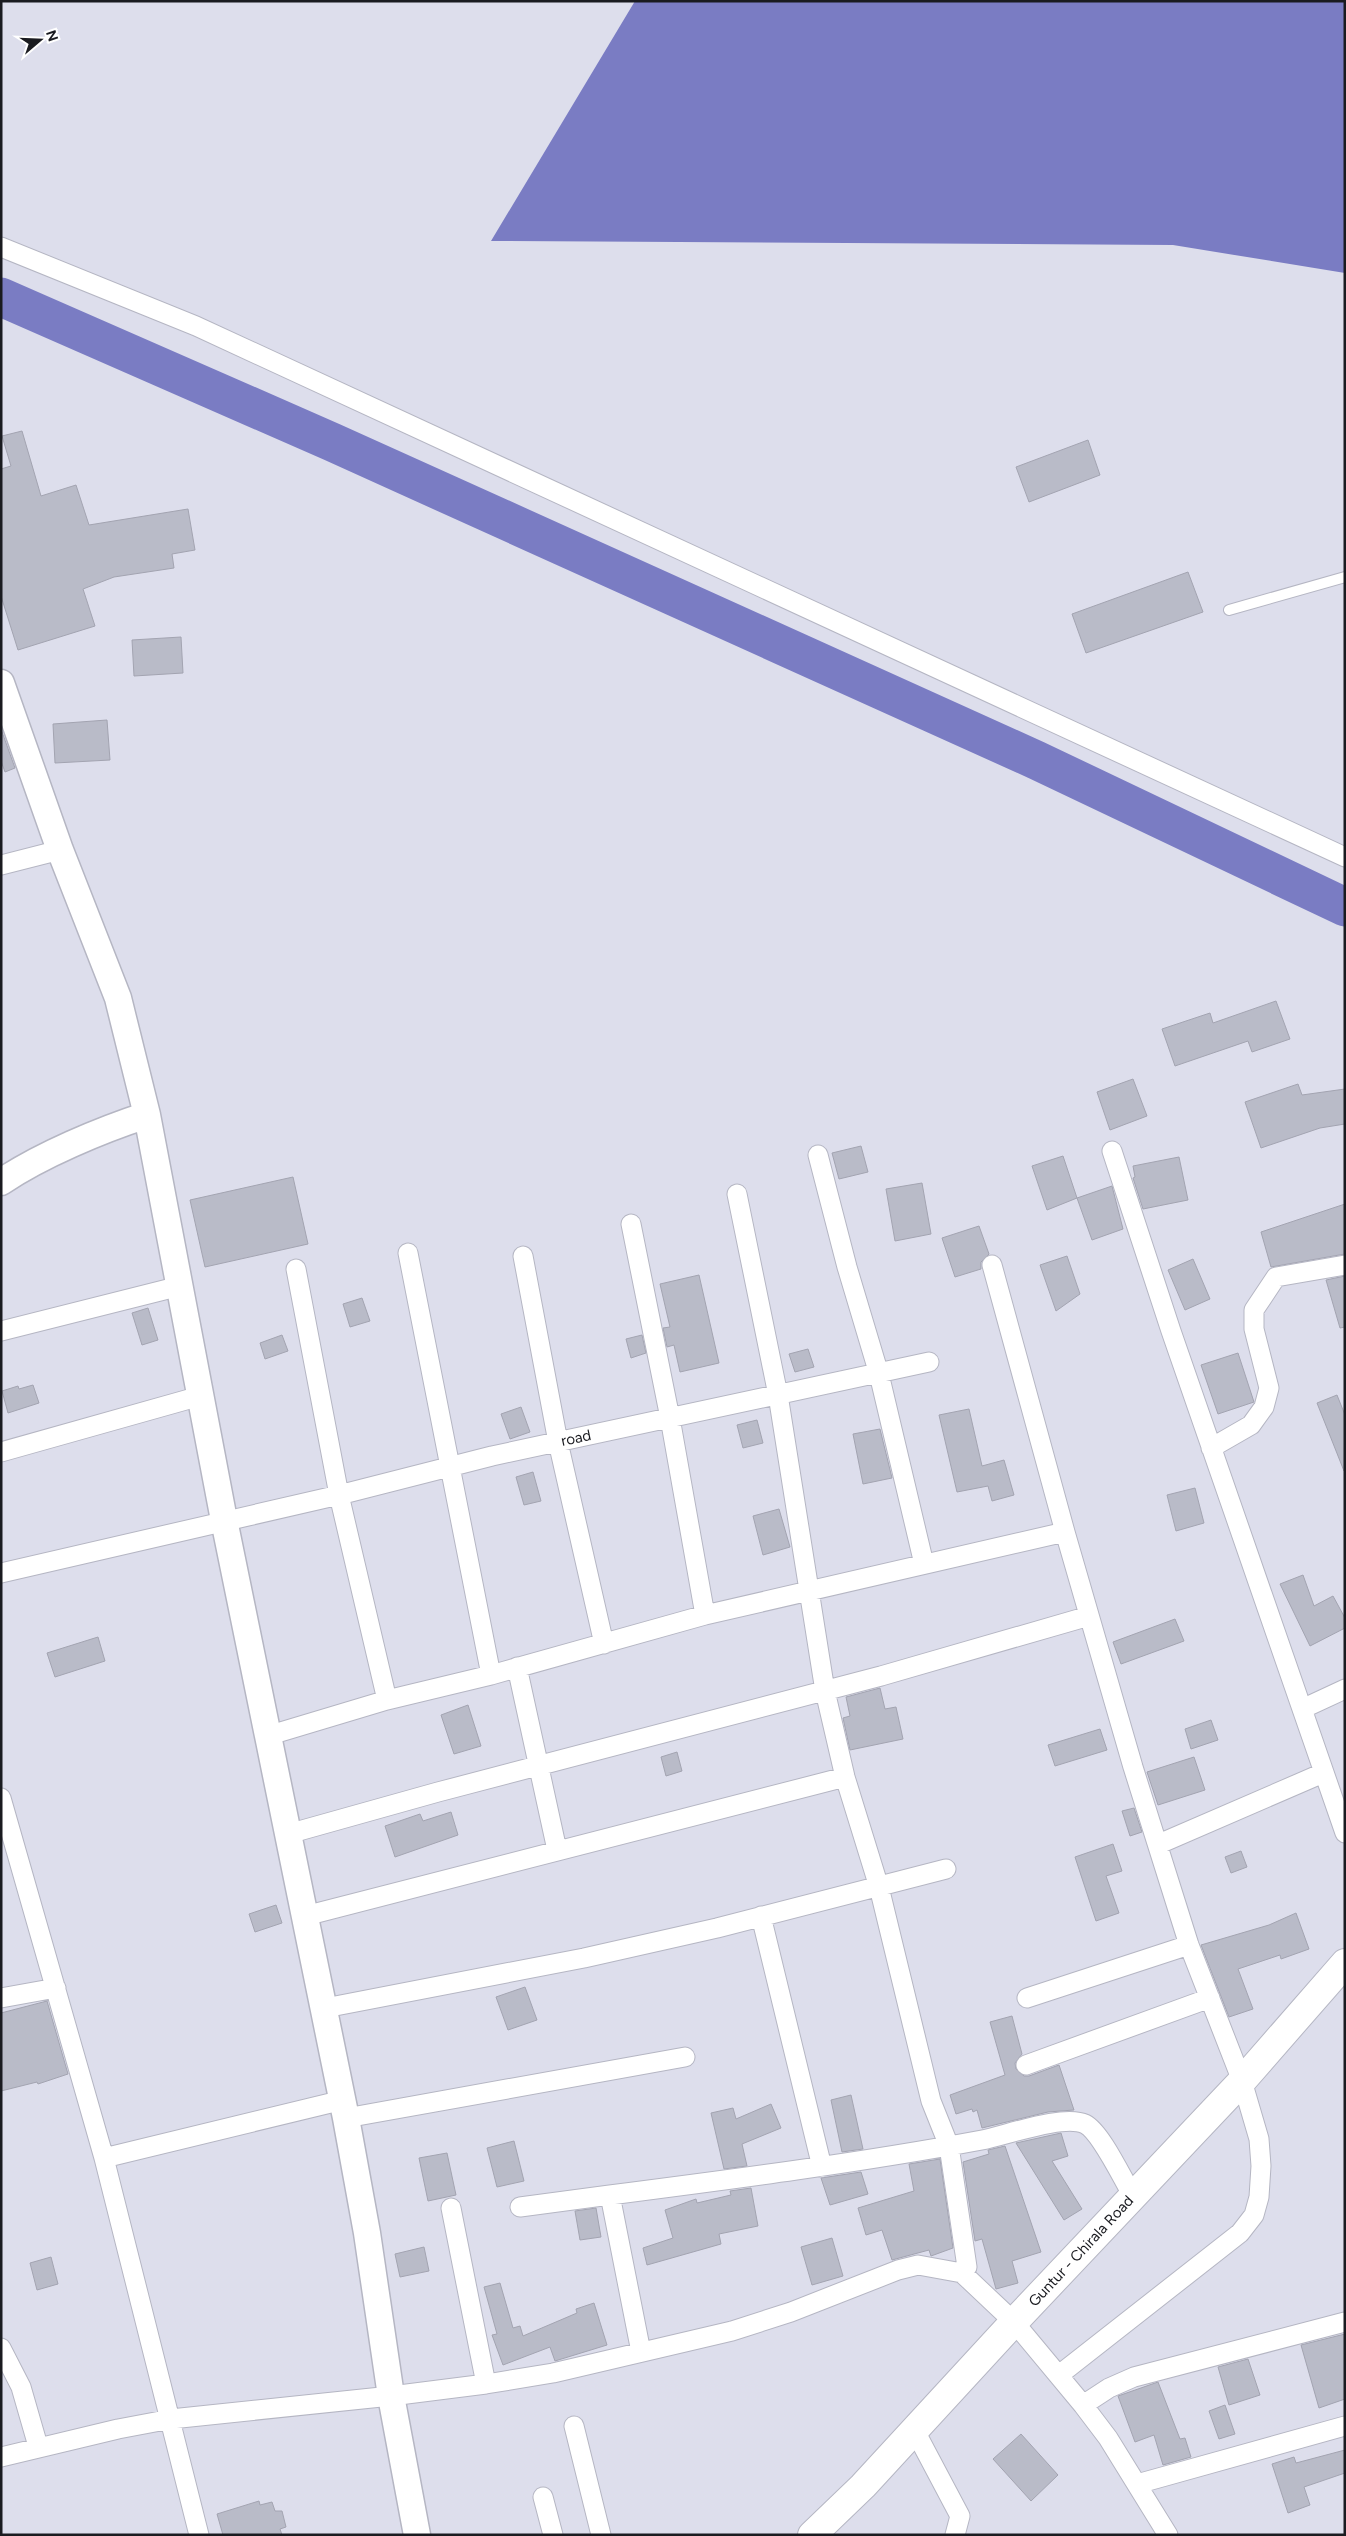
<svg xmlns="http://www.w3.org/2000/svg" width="1346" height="2536" font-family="Figtree,sans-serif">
<rect width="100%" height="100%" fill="#dddeec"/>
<path fill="#7a7cc3" d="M 635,1 L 1345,1 L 1345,273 L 1173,245 L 491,241 Z"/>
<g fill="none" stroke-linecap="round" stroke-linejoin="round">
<path stroke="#7a7cc3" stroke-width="39" d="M 1,297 L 332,442 L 1036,760 L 1345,907"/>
</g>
<path fill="#b9bbc8" stroke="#a3a4b1" d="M 22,431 L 41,496 L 76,485 L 89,525 L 188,509 L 195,550 L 172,554 L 174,568 L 114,577 L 83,589 L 95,626 L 18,650 L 1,596 L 1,469 L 11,466 L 2,436 Z
M 1088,440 L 1100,475 L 1029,502 L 1016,467 Z
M 1188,572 L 1203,612 L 1086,653 L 1072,614 Z
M 181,637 L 183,673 L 134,676 L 132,640 Z
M 107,720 L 110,760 L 55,763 L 53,724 Z
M 1,729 L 15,768 L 5,772 L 1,761 Z
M 1276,1001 L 1290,1039 L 1252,1052 L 1248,1041 L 1175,1066 L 1162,1029 L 1210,1013 L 1213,1023 Z
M 1133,1079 L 1147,1116 L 1110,1130 L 1097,1092 Z
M 1298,1084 L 1302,1095 L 1345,1089 L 1345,1124 L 1320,1128 L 1261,1148 L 1245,1102 Z
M 861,1146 L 868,1172 L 839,1179 L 832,1153 Z
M 1063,1156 L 1077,1198 L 1047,1210 L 1032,1166 Z
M 1179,1157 L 1188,1200 L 1143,1209 L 1133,1178 L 1135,1177 L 1133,1166 Z
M 293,1177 L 308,1244 L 205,1267 L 190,1200 Z
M 922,1183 L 931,1234 L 895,1241 L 886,1189 Z
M 1112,1186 L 1123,1229 L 1092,1240 L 1077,1198 Z
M 1345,1204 L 1345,1254 L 1271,1267 L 1261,1232 Z
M 979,1226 L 989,1254 L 981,1262 L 981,1269 L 955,1277 L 942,1238 Z
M 1067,1256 L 1080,1294 L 1056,1311 L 1040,1265 Z
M 1193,1259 L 1210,1299 L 1185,1310 L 1168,1270 Z
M 699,1275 L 719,1363 L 680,1372 L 674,1345 L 667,1347 L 663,1328 L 670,1327 L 660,1284 Z
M 1345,1276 L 1345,1327 L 1340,1328 L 1326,1280 Z
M 362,1298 L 370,1321 L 350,1327 L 343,1304 Z
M 148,1308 L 158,1340 L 142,1345 L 132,1313 Z
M 282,1335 L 288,1351 L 265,1359 L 260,1343 Z
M 642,1335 L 646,1353 L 631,1358 L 626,1339 Z
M 808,1349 L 814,1367 L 795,1372 L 789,1354 Z
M 1238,1353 L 1254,1402 L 1218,1414 L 1201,1365 Z
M 33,1385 L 39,1403 L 8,1413 L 2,1391 L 18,1386 L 19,1389 Z
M 1337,1395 L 1345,1415 L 1344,1471 L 1317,1403 Z
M 521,1407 L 530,1432 L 510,1439 L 501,1414 Z
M 969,1409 L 982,1466 L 1004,1460 L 1014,1495 L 992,1501 L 988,1486 L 957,1492 L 939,1415 Z
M 757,1420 L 763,1443 L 743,1448 L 737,1425 Z
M 880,1429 L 892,1478 L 863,1484 L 853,1434 Z
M 533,1472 L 541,1501 L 524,1505 L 516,1477 Z
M 1195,1488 L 1204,1523 L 1176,1531 L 1167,1495 Z
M 779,1509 L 790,1547 L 763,1555 L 753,1516 Z
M 1303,1575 L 1314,1606 L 1333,1596 L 1345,1618 L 1345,1628 L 1310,1646 L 1280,1584 Z
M 1175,1619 L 1184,1641 L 1121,1664 L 1113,1642 Z
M 98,1637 L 105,1661 L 55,1677 L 47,1653 Z
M 880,1688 L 885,1709 L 896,1707 L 903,1739 L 850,1750 L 843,1718 L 850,1716 L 846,1697 Z
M 468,1705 L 481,1746 L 454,1754 L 441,1715 Z
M 1211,1720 L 1218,1740 L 1191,1749 L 1185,1729 Z
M 1100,1729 L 1107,1750 L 1055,1766 L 1048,1745 Z
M 677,1752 L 682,1771 L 666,1776 L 661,1757 Z
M 1194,1757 L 1205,1790 L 1158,1805 L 1147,1772 Z
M 1134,1808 L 1142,1832 L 1130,1836 L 1122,1811 Z
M 451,1812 L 458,1835 L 395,1857 L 385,1826 L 420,1814 L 423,1821 Z
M 1113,1844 L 1122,1871 L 1106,1876 L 1119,1913 L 1096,1921 L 1075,1857 Z
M 1241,1851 L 1247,1867 L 1231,1873 L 1225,1857 Z
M 276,1905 L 282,1923 L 255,1932 L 249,1914 Z
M 1296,1913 L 1309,1949 L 1281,1959 L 1280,1955 L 1238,1969 L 1253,2009 L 1229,2017 L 1201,1945 L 1269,1925 Z
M 525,1987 L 537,2020 L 508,2030 L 496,1997 Z
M 47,2001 L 68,2074 L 38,2084 L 37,2082 L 1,2091 L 1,2013 Z
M 1012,2016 L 1022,2054 L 1015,2063 L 1016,2069 L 1024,2076 L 1029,2076 L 1059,2065 L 1074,2110 L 1048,2112 L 982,2128 L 977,2110 L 973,2112 L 972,2109 L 956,2114 L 950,2095 L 1005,2075 L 990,2022 Z
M 851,2095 L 863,2149 L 842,2152 L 831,2100 Z
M 771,2104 L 781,2128 L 742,2144 L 747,2166 L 724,2169 L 711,2113 L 733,2108 L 736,2119 Z
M 1061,2133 L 1068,2156 L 1052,2161 L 1082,2209 L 1064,2220 L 1016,2143 Z
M 514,2141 L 524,2181 L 497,2187 L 487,2148 Z
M 1005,2146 L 1041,2252 L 1012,2261 L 1018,2283 L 996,2289 L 982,2239 L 975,2241 L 963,2162 L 989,2154 L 988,2150 Z
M 447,2153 L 456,2195 L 428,2201 L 419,2158 Z
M 940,2159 L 953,2248 L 931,2256 L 929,2250 L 892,2260 L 882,2230 L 866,2235 L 858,2208 L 914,2191 L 909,2164 Z
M 861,2172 L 868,2194 L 830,2205 L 821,2178 Z
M 751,2188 L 758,2226 L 719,2234 L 721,2244 L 647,2265 L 643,2248 L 673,2238 L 665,2210 L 696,2199 L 697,2203 L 731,2195 L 730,2191 Z
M 596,2208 L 601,2237 L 580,2240 L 575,2211 Z
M 832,2238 L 843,2276 L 812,2285 L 801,2247 Z
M 424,2247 L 429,2271 L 400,2277 L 395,2254 Z
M 51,2257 L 58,2284 L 37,2290 L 30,2263 Z
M 500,2283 L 513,2328 L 520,2326 L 523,2336 L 577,2313 L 576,2309 L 594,2303 L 607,2345 L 555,2361 L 550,2347 L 503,2365 L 492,2335 L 497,2334 L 484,2287 Z
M 1345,2334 L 1345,2399 L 1319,2408 L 1301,2345 Z
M 1248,2359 L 1260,2395 L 1229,2405 L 1218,2367 Z
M 1158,2382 L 1180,2439 L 1185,2438 L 1191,2457 L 1163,2465 L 1154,2435 L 1135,2442 L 1118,2396 Z
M 1225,2405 L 1235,2434 L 1219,2439 L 1209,2411 Z
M 1021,2434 L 1058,2475 L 1031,2501 L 993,2459 Z
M 1345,2450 L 1345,2473 L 1304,2487 L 1310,2505 L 1288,2513 L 1272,2464 L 1294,2457 L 1296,2463 Z
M 259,2501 L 260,2505 L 272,2502 L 275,2511 L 282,2511 L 286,2527 L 280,2529 L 282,2535 L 223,2535 L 217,2514 Z"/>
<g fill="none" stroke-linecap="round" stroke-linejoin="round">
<g stroke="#b5b6c3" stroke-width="12">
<path id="lane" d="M 1229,610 L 1345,577"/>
</g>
<g stroke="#b5b6c3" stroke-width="21">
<path id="street" d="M 1,247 L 196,326 L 1345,857
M 1,865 L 60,850
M 1112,1151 L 1171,1331 L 1345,1833
M 818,1155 L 847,1267 L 879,1374 L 924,1564
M 737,1194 L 778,1395 L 825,1691 L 845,1777 L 879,1887 L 931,2101 L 949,2146 L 967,2267 L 962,2273
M 631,1224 L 670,1418 L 705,1615
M 408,1253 L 491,1675
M 523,1256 L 558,1442 L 604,1644
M 992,1265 L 1065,1532 L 1133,1767 L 1189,1945 L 1242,2081 L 1259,2139 L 1261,2166 L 1259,2197 L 1254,2215 L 1240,2233 L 1059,2375
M 296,1269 L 339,1495 L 387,1700
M 1,1331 L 180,1286
M 1211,1448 L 1251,1425 L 1264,1407 L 1269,1388 L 1254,1329 L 1254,1310 L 1276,1277 L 1345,1265
M 1,1452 L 200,1396
M 1,1573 L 339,1495 L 492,1456 L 929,1362
M 517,1667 L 557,1850
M 1302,1709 L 1345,1689
M 267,1736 L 387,1700 L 491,1675 L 705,1615 L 1065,1532
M 1,1798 L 104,2158 L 199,2535
M 288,1834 L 438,1792 L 881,1676 L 1089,1616
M 1159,1844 L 1323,1773
M 305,1916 L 845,1777
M 761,1916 L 822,2167
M 1,1998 L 56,1988
M 1027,1998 L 1189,1945
M 325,2008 L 584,1958 L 717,1928 L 946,1869
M 1026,2065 L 1210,1998
M 346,2118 L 685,2057
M 104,2158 L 343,2100
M 520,2207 L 610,2195
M 451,2208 L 486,2384
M 1,2348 L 21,2387 L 38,2446
M 641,2352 L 610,2195 C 734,2179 858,2163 982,2140 C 1007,2135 1064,2114 1085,2124 C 1101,2132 1123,2180 1133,2196
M 1083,2405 L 1108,2438 L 1168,2535
M 574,2426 L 601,2535
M 915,2431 L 960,2516 L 955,2535
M 1,2457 L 118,2429 L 171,2419 L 391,2396 L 486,2384 L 553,2373 L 732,2331 L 791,2312 L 898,2270 L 918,2265 L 962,2273 L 1014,2322 L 1083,2405 L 1109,2388 L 1134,2377 L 1345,2322
M 1137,2484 L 1345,2426
M 543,2497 L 553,2535"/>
</g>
<g stroke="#b5b6c3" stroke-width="29">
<path id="secondary" d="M 1,683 L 60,850 L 118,998 L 147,1115 L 224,1520 L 346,2118 L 367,2233 L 391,2396 L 417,2535
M 1,1182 C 41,1155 101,1130 147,1115"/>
</g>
<g stroke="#b5b6c3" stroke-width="30">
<path id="primary" d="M 812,2535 L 863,2486 L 1014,2322 L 1242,2081 L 1345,1963"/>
</g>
<use href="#lane" stroke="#fff" stroke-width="10"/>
<use href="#street" stroke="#fff" stroke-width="19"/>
<use href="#secondary" stroke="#fff" stroke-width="26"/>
<use href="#primary" stroke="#fff" stroke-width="28"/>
</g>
<g text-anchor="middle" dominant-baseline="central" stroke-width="4" stroke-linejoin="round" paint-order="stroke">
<g font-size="15" fill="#1a1b20" stroke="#fff">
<text transform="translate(576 1438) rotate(-12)">road</text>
<text transform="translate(1081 2251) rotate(-47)">Guntur - Chirala Road</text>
</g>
</g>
<rect width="1346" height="2536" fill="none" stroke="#1a1b20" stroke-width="5"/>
<g transform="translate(40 40) rotate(71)" stroke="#ffffff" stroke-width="4" paint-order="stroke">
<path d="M0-4L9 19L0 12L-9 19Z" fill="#1a1b20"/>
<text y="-8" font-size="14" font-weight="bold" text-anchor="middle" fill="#1a1b20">N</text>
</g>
</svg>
